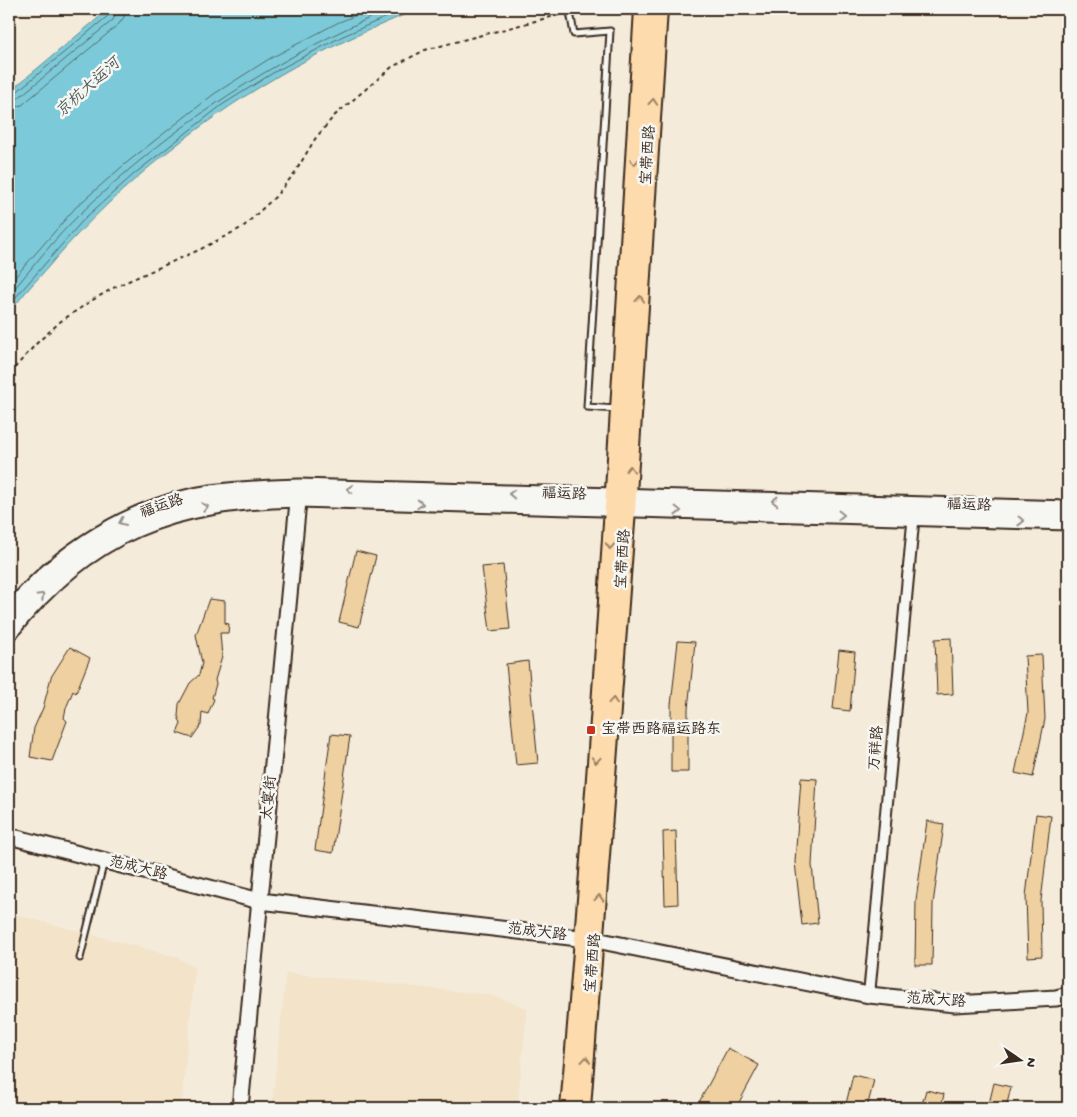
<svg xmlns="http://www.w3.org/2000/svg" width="1077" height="1117" font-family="'Gochi Hand','LXGW WenKai TC',sans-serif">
<rect width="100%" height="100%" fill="#f4ebda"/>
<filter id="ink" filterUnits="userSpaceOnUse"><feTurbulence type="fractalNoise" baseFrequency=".02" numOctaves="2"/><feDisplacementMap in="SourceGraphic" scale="10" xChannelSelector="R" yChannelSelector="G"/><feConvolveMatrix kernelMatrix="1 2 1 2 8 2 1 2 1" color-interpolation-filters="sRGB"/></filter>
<g filter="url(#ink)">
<path fill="#f2e3c9" d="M 9,913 L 177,957 L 195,968 L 181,1108 L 9,1108 Z
M 286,973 L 490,995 L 527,1008 L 517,1108 L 272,1108 Z"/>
<path fill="#7ccad9" stroke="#628a8e" d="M 109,9 L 418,9 C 370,29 322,50 278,76 C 191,127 107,196 43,273 C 31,286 19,299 9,314 L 9,92 Z"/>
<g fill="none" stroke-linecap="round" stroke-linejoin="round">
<path stroke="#556a69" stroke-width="1" d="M 9,95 L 14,94 L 109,15 L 111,9
M 9,101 L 17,99 L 113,20 L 118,9
M 9,109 L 22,105 L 118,25 L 124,17 L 125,9
M 9,284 L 76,207 L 125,164 L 214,94 L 269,59 L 337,23 L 371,9
M 9,295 C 32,268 55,238 81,213 C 173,125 273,59 390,9
M 9,305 L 85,218 L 134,174 L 222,105 L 276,71 L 343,36 L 405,9"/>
</g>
<path fill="#eed0a1" stroke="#3b2a1e" d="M 356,551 L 376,556 L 359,627 L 339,622 Z
M 503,565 L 510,629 L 490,631 L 482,567 Z
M 209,599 L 225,601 L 225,623 L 229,624 L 228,633 L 220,633 L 222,657 L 215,680 L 216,684 L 212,698 L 214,699 L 208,714 L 202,712 L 201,725 L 192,738 L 177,733 L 181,724 L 178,716 L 179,704 L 190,683 L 199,675 L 202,663 L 196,635 Z
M 951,638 L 953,694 L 937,695 L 935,639 Z
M 678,641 L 695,642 L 688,709 L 688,772 L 671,772 L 671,705 Z
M 70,647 L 90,658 L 76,693 L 73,691 L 66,708 L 64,718 L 67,721 L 52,761 L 30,757 L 34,728 L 43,708 L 51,677 Z
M 839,650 L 855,652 L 850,711 L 833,709 Z
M 1042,655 L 1045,719 L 1033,777 L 1015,773 L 1028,713 L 1025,656 Z
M 528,661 L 538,763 L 516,765 L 506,664 Z
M 331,734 L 350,736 L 333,853 L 315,850 Z
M 801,778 L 817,779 L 812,865 L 818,923 L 802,925 L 795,862 Z
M 1036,814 L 1051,816 L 1041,901 L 1042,956 L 1028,957 L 1026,896 Z
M 927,821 L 944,824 L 933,904 L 932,965 L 915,965 L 916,900 Z
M 676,831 L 678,904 L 665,905 L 663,832 Z
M 728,1048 L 759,1065 L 736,1108 L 696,1108 Z
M 853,1075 L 874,1080 L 867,1108 L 845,1108 Z
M 994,1083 L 1011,1087 L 1006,1108 L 988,1108 Z
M 926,1090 L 944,1094 L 941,1108 L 921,1108 Z"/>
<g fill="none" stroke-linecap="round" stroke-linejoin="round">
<g stroke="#3b2a1e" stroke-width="9">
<path id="lane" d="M 570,12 L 574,34 L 610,31 L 587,407 L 617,409
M 80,958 L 104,861"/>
</g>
<g stroke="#3b2a1e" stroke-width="14">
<path id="street" d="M 869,995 L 914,513"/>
</g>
<g stroke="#3b2a1e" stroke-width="19">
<path id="secondary" d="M 9,613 C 58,551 133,505 211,493 C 240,489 269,488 299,487 L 1068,509
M 9,633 C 90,531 172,502 299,499 L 1068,522
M 9,836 L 260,901 L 596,940 L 869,995 L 955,1004 L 1056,998 L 1068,995
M 240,1108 L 299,491"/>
</g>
<g stroke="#3b2a1e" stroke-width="20">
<path id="primary" d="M 569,1108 C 601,742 621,375 643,9
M 582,1108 L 627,510 L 659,9"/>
</g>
<path stroke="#3b2a1e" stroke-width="2" stroke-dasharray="4 4" stroke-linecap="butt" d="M 9,374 L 37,343 L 61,321 L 91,301 L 117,286 L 199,250 L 243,227 L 275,197 L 294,174 L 315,139 L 334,116 L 392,67 L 425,50 L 562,14"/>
<use href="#lane" stroke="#f6f6f2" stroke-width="5"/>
<use href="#street" stroke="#f6f6f2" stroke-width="10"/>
<use href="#secondary" stroke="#f6f6f2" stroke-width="15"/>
<use href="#primary" stroke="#fedbac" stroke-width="16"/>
</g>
<defs><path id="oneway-chevron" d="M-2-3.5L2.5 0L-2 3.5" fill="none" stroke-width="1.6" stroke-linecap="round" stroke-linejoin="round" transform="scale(1.25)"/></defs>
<g stroke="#9c8265">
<use href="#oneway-chevron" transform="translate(653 102) rotate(-86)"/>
<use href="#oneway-chevron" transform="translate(634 162) rotate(93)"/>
<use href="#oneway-chevron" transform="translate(640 299) rotate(-86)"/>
<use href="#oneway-chevron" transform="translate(630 469) rotate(-87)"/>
<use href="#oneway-chevron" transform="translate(610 546) rotate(94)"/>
<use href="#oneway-chevron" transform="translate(613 701) rotate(-86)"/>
<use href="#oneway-chevron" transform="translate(596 760) rotate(94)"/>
<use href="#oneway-chevron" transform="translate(599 898) rotate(-86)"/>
<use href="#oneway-chevron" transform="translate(586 1060) rotate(-85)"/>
</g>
<g stroke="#989088">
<use href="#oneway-chevron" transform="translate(350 489) rotate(-178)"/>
<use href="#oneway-chevron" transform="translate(512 494) rotate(-178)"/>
<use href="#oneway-chevron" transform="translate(775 501) rotate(-179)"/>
<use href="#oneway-chevron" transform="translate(420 504) rotate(2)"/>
<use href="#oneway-chevron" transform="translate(205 507) rotate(-11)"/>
<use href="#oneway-chevron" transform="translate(678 511) rotate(1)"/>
<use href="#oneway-chevron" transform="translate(841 515) rotate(1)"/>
<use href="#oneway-chevron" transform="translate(1021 521) rotate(1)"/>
<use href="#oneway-chevron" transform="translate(122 522) rotate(155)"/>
<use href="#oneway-chevron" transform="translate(41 596) rotate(-45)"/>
</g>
</g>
<rect fill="#c8321e" stroke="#f6f6f2" stroke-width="2" x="586" y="725" width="10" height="10" rx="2.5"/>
<g text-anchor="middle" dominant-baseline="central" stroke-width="5" stroke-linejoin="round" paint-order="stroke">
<g font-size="15" fill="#3b2a1e" stroke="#f6f6f2">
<text transform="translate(649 155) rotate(-86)">宝带西路</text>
<text transform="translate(564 495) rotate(2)">福运路</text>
<text transform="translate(969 506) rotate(2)">福运路</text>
<text transform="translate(162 507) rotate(-19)">福运路</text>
<text transform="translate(624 559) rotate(-86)">宝带西路</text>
<text transform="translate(877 748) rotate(-85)">万祥路</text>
<text transform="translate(270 798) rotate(-85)">太宴街</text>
<text transform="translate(138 869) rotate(14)">范成大路</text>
<text transform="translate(537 933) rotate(7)">范成大路</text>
<text transform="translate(594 963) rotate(-85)">宝带西路</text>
<text transform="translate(936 1001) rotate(4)">范成大路</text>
</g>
<g font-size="15" fill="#3b2a1e" stroke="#f6f6f2" text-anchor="start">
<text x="601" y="730">宝带西路福运路东</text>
</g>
<g font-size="16" font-style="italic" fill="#4e5a56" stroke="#f6f6f2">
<text transform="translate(89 89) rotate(-42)">京杭大运河</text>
</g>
</g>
<rect width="1077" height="1117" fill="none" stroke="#f6f6f2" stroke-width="30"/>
<rect x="15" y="15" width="1047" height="1087" fill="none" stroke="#3b2a1e" stroke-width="2" filter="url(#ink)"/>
<g transform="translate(1020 1060) rotate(103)" stroke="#f6f6f2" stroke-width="4" paint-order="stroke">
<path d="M0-4L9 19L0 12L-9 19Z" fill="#3b2a1e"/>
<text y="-8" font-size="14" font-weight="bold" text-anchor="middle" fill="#3b2a1e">N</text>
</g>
</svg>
